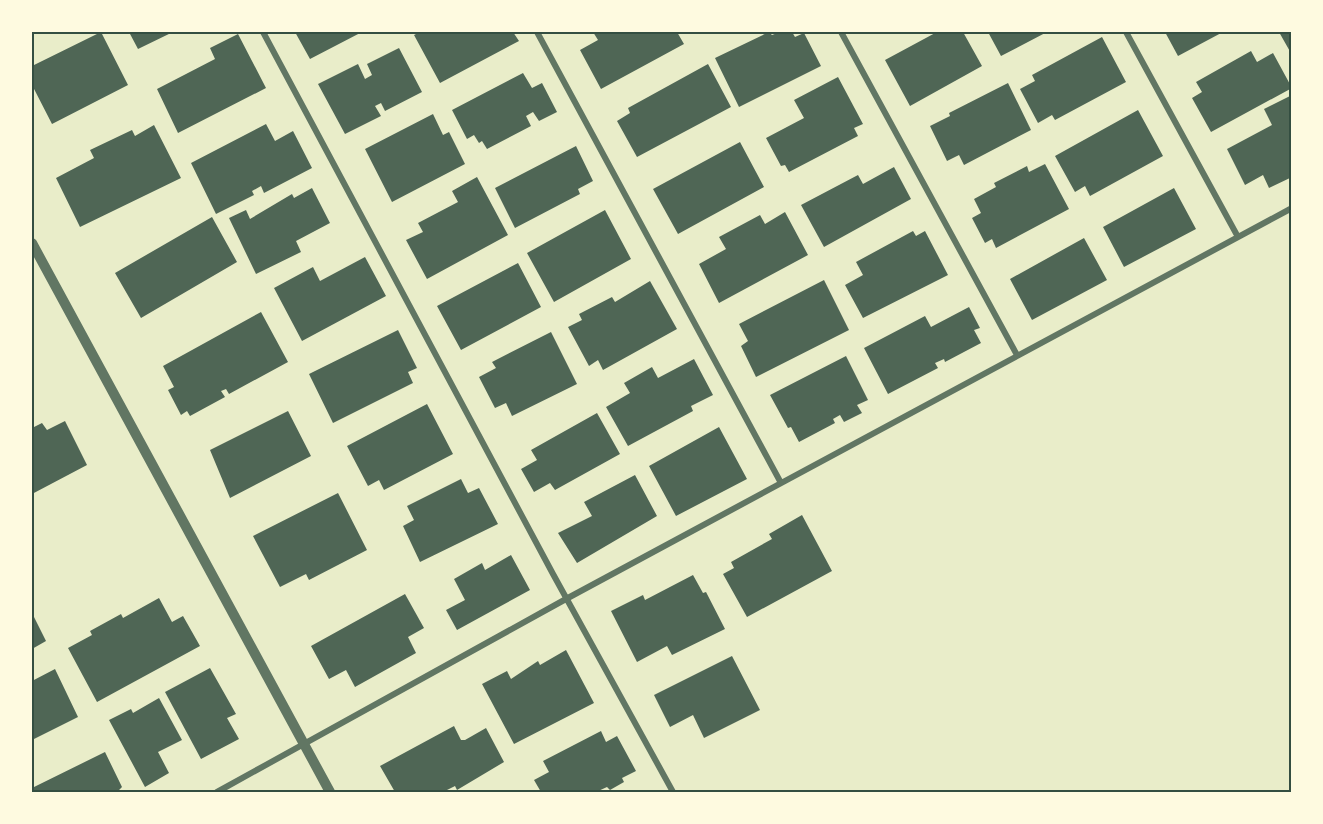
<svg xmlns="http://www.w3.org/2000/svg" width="1323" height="824" font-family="'IBM Plex Serif',serif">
<rect width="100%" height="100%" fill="#e9edc9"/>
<path fill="#4f6655" d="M 101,32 L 128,85 L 52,124 L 32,85 L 32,66 Z
M 129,32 L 173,32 L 138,49 Z
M 295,32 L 362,32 L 310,59 Z
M 420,32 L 513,32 L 519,41 L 440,83 L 414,35 Z
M 593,32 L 677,32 L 684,44 L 601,89 L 580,50 L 598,40 Z
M 769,32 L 772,35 L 780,32 L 792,32 L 795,37 L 804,33 L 821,66 L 739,107 L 715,58 Z
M 937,32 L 963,32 L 982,66 L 910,106 L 885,60 Z
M 988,32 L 1047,32 L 1001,56 Z
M 1165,32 L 1223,32 L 1178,56 Z
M 1279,32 L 1292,32 L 1292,55 Z
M 238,34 L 266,88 L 178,133 L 157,89 L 215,59 L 210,48 Z
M 1102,37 L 1126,82 L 1055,120 L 1052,115 L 1038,123 L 1020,89 L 1035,81 L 1032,75 Z
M 399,48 L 422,92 L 385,111 L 381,103 L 375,106 L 381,116 L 345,134 L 318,84 L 358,64 L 365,79 L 372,75 L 367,64 Z
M 1251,51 L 1257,62 L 1273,53 L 1292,88 L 1211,132 L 1192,98 L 1202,92 L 1196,82 Z
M 708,64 L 731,107 L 637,157 L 617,121 L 630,113 L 628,108 Z
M 523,73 L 532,88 L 542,83 L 557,112 L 539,121 L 533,112 L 526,116 L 531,126 L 487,149 L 482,141 L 479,143 L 474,135 L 467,139 L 452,110 Z
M 838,77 L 863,124 L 854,128 L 858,136 L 789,172 L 785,165 L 781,166 L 766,138 L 804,118 L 794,100 Z
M 1008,83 L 1031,130 L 964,165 L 959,155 L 947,161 L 930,126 L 950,116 L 949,113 Z
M 1292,95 L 1292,177 L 1269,188 L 1263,175 L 1245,185 L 1227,149 L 1272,125 L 1264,109 Z
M 1138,110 L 1163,156 L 1090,196 L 1085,186 L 1075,192 L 1055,156 Z
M 433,114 L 443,135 L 449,132 L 465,164 L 392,202 L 365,149 Z
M 266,124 L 275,141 L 293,131 L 312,168 L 264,193 L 261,186 L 252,191 L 254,195 L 216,214 L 191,163 Z
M 154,125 L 181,178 L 80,227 L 56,178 L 94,158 L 90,150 L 132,130 L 135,136 Z
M 740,142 L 764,187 L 678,234 L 653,189 Z
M 576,146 L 593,181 L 578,189 L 580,194 L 515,228 L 495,188 Z
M 1045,164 L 1069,209 L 996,248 L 992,239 L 985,243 L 972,218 L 981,213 L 974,199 L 996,187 L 994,183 L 1027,166 L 1029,172 Z
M 894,167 L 911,199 L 824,247 L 801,205 L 858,175 L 863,184 Z
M 477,177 L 508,235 L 427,279 L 406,240 L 423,232 L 418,223 L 458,202 L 452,191 Z
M 312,188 L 330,223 L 296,241 L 301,252 L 256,274 L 229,218 L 246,210 L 250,219 L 292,194 L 294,198 Z
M 1174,188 L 1196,229 L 1124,267 L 1103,227 Z
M 605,210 L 631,259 L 554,302 L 527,253 Z
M 785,212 L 808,255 L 719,303 L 699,264 L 726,249 L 719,237 L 760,215 L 765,224 Z
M 212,217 L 237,262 L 141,318 L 115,273 Z
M 913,231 L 916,236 L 925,231 L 948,275 L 863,318 L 845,285 L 863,275 L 856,262 Z
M 1084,238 L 1107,280 L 1032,320 L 1010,279 Z
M 365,257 L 386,296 L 302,341 L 274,288 L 313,267 L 320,281 Z
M 518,263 L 541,307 L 461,350 L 437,306 Z
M 824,280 L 849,330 L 756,377 L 741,346 L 748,341 L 739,324 Z
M 650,281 L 677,329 L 603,370 L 598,360 L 589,366 L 568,327 L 582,320 L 579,314 L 612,297 L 615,302 Z
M 969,307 L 980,328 L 974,330 L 981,343 L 945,362 L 944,359 L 935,363 L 938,368 L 888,394 L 864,348 L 925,316 L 931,327 Z
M 261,312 L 288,362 L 229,394 L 226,389 L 221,391 L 225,397 L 190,416 L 187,411 L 181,415 L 168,390 L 174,387 L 163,366 Z
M 398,330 L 417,368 L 408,372 L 413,383 L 333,423 L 309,374 Z
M 551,332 L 577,384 L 512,416 L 506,403 L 495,408 L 479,377 L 496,368 L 492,362 Z
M 846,356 L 868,400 L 857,405 L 862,413 L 844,422 L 840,415 L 833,419 L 835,423 L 799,442 L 791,427 L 788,428 L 770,395 Z
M 694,359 L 713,395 L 691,406 L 693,411 L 628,446 L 606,407 L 630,393 L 624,383 L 652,367 L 658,378 Z
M 427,404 L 453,454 L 384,490 L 379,480 L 368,486 L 347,446 Z
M 288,411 L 311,456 L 230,498 L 210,450 Z
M 597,413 L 620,454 L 555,490 L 550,483 L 534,492 L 521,469 L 537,460 L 531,450 Z
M 65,421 L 87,465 L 32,494 L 32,428 L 42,423 L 47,430 Z
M 719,427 L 747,479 L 676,516 L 649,466 Z
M 635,475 L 657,516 L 577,563 L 558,533 L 592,516 L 584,502 Z
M 461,479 L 468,493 L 479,488 L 498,524 L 420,562 L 403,526 L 414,520 L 407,506 Z
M 338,493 L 367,550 L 309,580 L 306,574 L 280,587 L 253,536 Z
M 802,515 L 832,571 L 747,617 L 723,574 L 734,568 L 731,562 L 772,539 L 769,534 Z
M 511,555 L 530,590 L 457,630 L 446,610 L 465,600 L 454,579 L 482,563 L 485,570 Z
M 693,575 L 703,593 L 706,592 L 725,629 L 672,655 L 667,646 L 637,662 L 611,611 L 643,595 L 645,600 Z
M 405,594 L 424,628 L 408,637 L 416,653 L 355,687 L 346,670 L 329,679 L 311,646 Z
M 159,598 L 172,622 L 183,616 L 200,646 L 97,702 L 68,648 L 92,635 L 90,631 L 121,614 L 123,618 Z
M 32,613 L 46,641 L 32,649 Z
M 566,650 L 594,703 L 514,744 L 482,684 L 507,671 L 511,679 L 538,661 L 540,665 Z
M 732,656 L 760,710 L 704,738 L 693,715 L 670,727 L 654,695 Z
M 210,668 L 236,714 L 227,718 L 239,739 L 201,759 L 165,692 Z
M 55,669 L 78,717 L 32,740 L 32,681 Z
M 159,698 L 182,740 L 158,752 L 169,773 L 145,787 L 109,720 L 131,709 L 133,713 Z
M 454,726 L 461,740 L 465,740 L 486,728 L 504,762 L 457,790 L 455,786 L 443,792 L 395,792 L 380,766 Z
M 601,731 L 606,742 L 617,736 L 636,771 L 622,778 L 624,782 L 610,790 L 607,787 L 596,792 L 541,792 L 534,780 L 549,772 L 543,761 Z
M 105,752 L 122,787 L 117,792 L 32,792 L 32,788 Z"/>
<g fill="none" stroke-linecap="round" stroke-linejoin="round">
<path stroke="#617663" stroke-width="6" d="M 263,32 L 553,574 L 673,792
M 537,32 L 781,483
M 841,32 L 1017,355
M 1126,32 L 1238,237
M 217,792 L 566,599 L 1292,208"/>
<path stroke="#617663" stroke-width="10" d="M 32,243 L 330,792"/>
</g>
<rect width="1323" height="824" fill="none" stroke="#fefae0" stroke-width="66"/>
<rect x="33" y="33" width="1257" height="758" fill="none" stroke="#344e41" stroke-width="2"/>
</svg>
